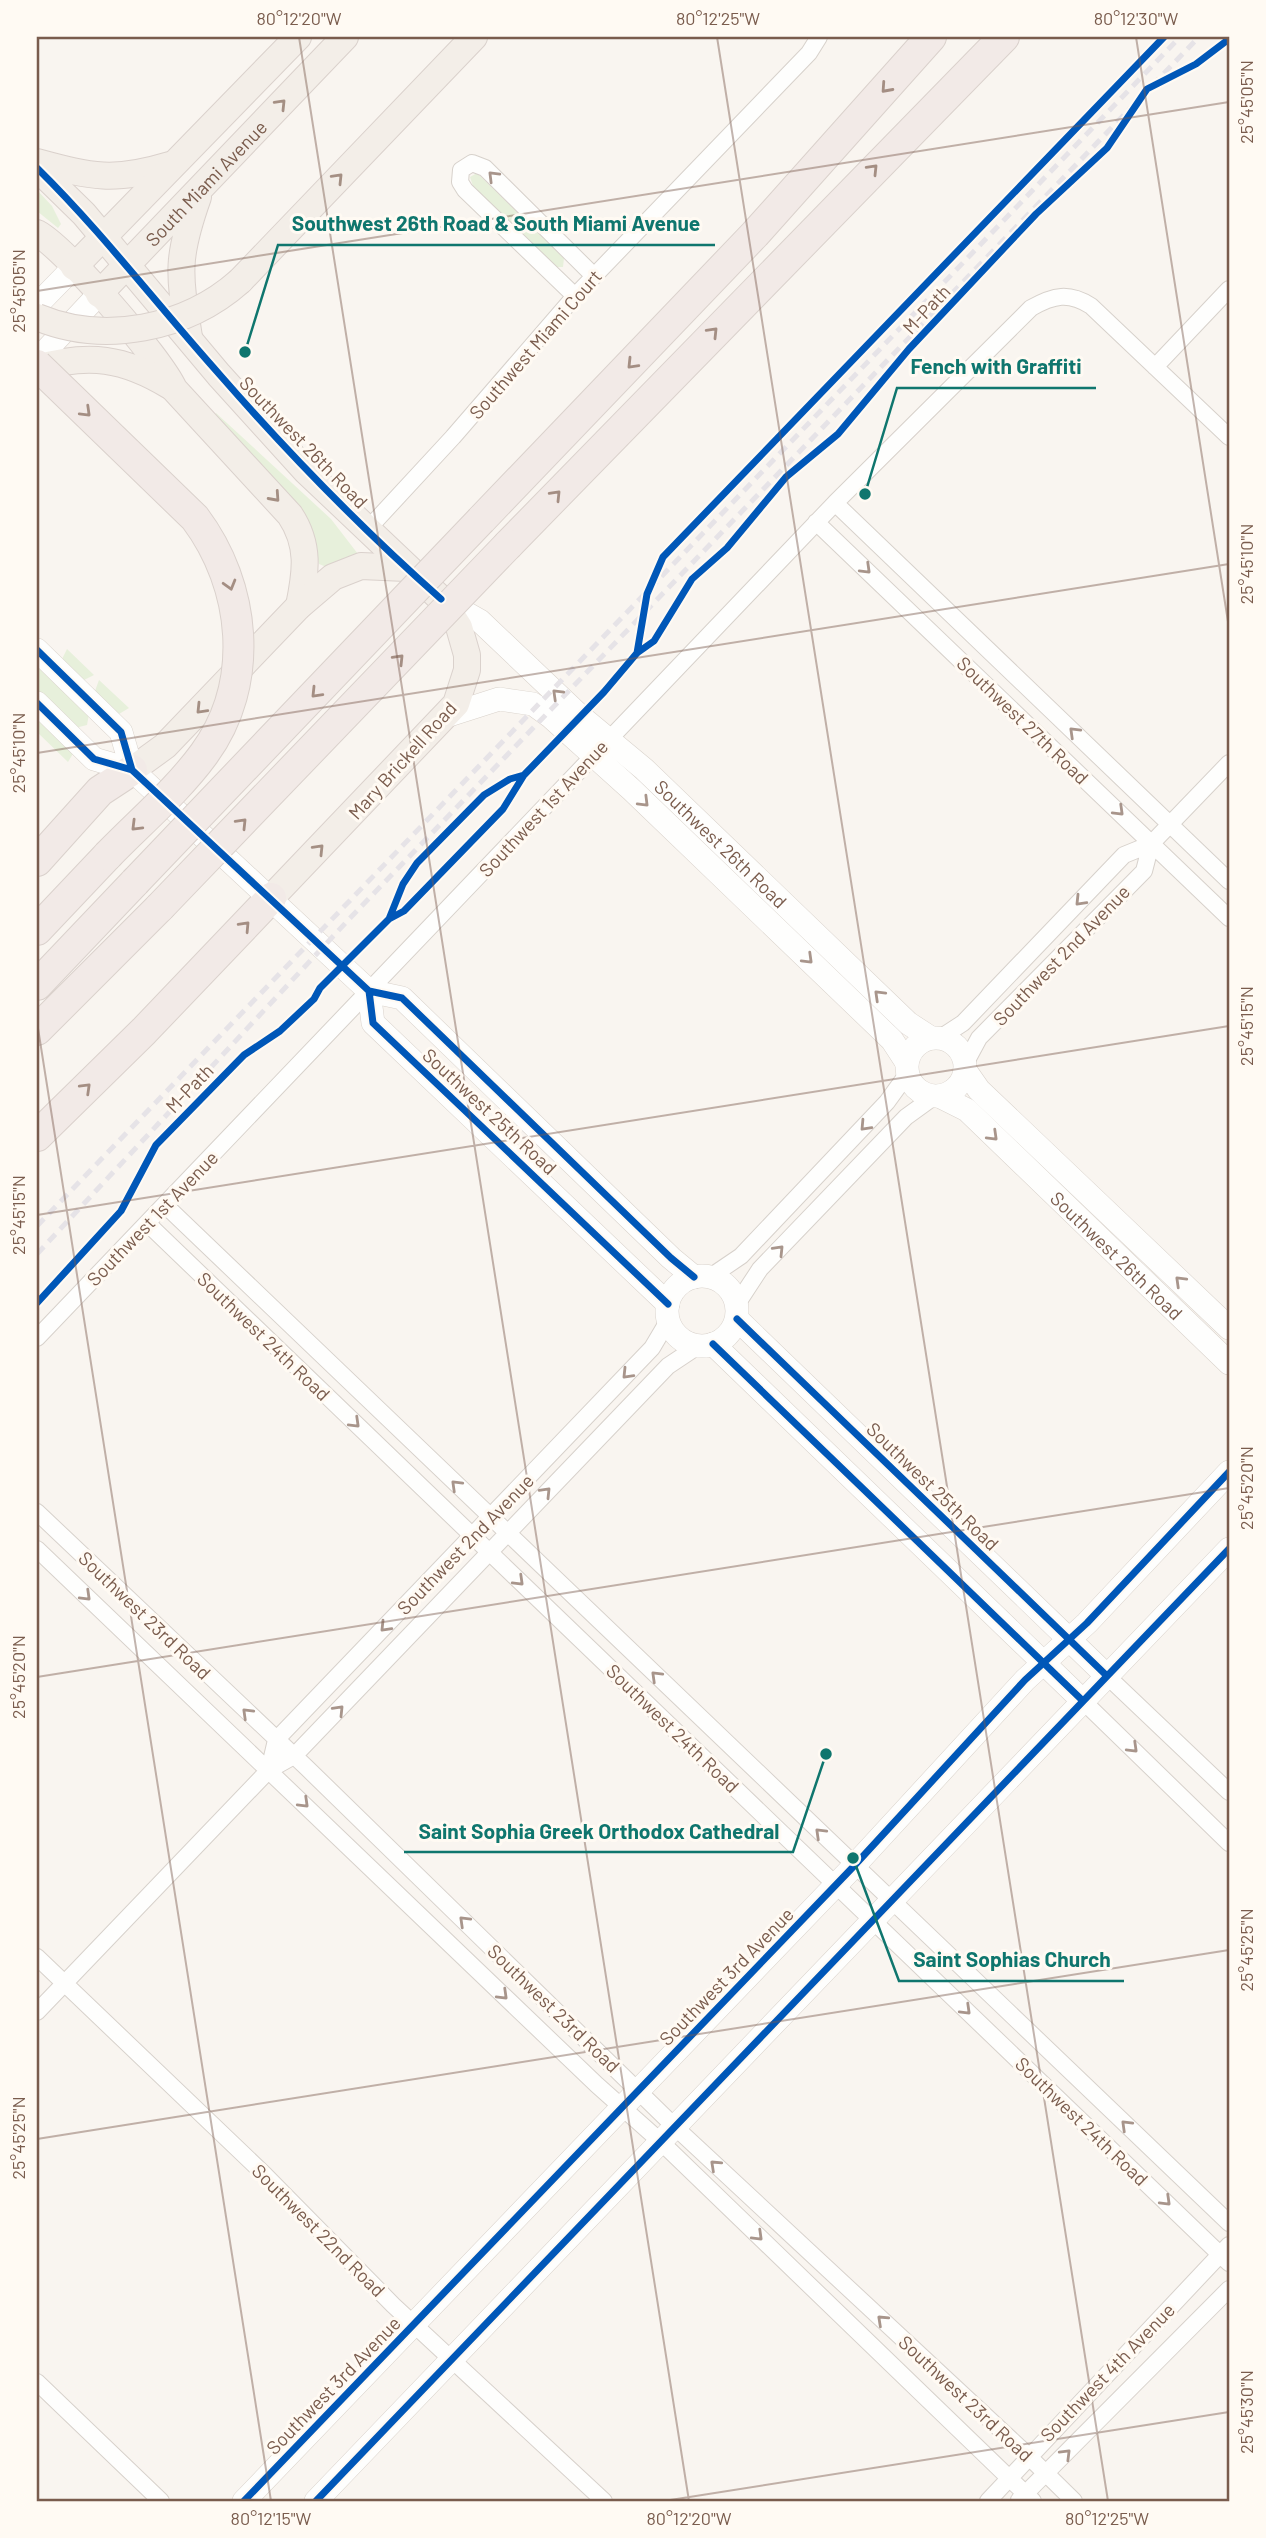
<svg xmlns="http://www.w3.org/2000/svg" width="1266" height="2538" font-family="Barlow,sans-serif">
<rect width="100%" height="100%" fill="#f9f5f0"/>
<path fill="#e7f0db" d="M 477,173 L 564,258 L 563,267 L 556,267 L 473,186 L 470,177 Z
M 37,190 L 52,206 L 61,224 L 58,228 L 37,211 Z
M 216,413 L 331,519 L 358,554 L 344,558 L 329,568 L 319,564 L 312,531 L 214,416 Z
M 67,649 L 94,675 L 84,680 L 62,659 Z
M 37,661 L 89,714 L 87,725 L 75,728 L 37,692 Z
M 99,680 L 129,708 L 119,714 L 95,691 Z
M 37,716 L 74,752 L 68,762 L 37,732 Z"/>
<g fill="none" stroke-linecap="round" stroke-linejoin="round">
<g stroke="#d7d1cb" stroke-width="18">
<path id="street" d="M 575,296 L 465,190 L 460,182 L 461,170 L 472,163 L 485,168 L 594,276
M 1155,367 L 1229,289
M 835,503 L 1229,881
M 816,522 L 1229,918
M 367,530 L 453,437 L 575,296 L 809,53 L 819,37
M 940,1038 L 963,1023 L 1124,855 L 1151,844 L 1229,763
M 965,1064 L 979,1038 L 1144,871 L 1151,844
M 165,1205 L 1229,2223
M 147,1223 L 1229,2263
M 710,1277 L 741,1256 L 887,1102 L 908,1073
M 737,1304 L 760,1269 L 906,1117 L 935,1096
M 37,1338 L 835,503 L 1031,308 C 1054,295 1069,292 1091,306 L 1229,437
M 37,1512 L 306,1767 L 675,2127 L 1019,2447 L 1074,2501
M 37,1549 L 597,2085 L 661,2142 L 1033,2501
M 1107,1676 L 1229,1792
M 1083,1701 L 1229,1843
M 269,1770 L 276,1740 L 652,1348 L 668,1321
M 37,1957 L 265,2175 L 393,2305 L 604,2501
M 37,2012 L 269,1770 L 294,1756 L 668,1366 L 698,1346
M 37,2382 L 161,2501
M 1019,2500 L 1229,2289
M 988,2501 L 1229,2245"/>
</g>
<g stroke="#d9d2cb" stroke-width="24">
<g id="secondary">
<path d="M 37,305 L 74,267"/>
<path d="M 37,360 L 99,294"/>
<path id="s1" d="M 441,599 L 480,621 L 579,715 L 644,769 L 908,1023 L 931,1038"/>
<path d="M 37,650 L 121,732 L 132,770"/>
<path d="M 37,703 L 94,759 L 132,770 L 369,991 L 402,998 L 671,1258 L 694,1277"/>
<path d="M 449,715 L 499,699 L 533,704 L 551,717 L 632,790 L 892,1040 L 907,1063"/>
<path d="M 369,991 L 373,1023 L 668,1304"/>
<circle cx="936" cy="1067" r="29"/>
<path d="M 965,1070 L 979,1090 L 1229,1328"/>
<path id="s2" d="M 939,1096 L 967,1110 L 1229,1363"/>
<circle cx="702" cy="1311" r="35"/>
<path d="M 737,1319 L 1107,1676"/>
<path d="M 713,1344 L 1083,1701"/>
<path d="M 244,2501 L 854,1866 L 1025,1680 L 1087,1623 L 1229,1472"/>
<path d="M 316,2501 L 1229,1549"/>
</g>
</g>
<g stroke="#dad1cc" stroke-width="28">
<g id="primary">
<path d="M 37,162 C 92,177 114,182 170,165"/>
<path d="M 37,168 L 84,214 L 219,375 L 306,471 L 441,599 L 459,627 L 467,655 L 467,670 L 456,704 L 271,898"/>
<path d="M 37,233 C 65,248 161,359 174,389 L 290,515 C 310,545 306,572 299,606"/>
<path d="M 74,267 L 298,37"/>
<path d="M 240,281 L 474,37"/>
<path id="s3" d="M 99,294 L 345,37"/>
<path d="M 189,337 C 179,273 176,259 198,197"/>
<path d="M 37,368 C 89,353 124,358 170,386"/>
<path d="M 132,770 L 165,746 L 299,606 L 333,577 L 361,566 L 406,568"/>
</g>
</g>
<g stroke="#dad1cc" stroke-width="32">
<path id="highway" d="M 481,520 L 755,234 L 931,37
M 508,545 L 1004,37
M 37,861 L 100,791 L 132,770
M 37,930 L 108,855
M 37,985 L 135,882
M 37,1030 L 160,907
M 37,1136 L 144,1031 L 271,898"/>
</g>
<use href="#street" stroke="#fefefd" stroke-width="16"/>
<use href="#secondary" stroke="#fefefd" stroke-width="23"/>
<use href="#primary" stroke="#f3eee8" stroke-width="26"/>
<use href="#highway" stroke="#f2eae7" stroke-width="30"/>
<path stroke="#e6e3e7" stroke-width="5" stroke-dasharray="10 7" stroke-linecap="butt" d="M 37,1226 L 1180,37
M 37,1254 L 352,916 L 1199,37"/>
<g stroke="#dad1cc" stroke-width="28" stroke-linecap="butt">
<path id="primary-bridge" d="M 37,317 C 104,345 186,329 240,281"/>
</g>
<g stroke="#dad1cc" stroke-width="32" stroke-linecap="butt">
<path id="highway-bridge" d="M 37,365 L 195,518 C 246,586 256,683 204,754 C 177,791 140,822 108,855
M 135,882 L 481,520
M 160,907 L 508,545"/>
</g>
<use href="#primary-bridge" stroke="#f3eee8" stroke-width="26"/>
<use href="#highway-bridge" stroke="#f2eae7" stroke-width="30"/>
<g stroke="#fffaf3" stroke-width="11">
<path id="cycleway" d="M 37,168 C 103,233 158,306 220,375 C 289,454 362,529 441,599
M 37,650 L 121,732 L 132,770
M 637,653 L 647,594 L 663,557 L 1164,37
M 37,703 L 94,759 L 132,770 L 369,991 L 402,998 L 671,1258 L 694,1277
M 389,919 L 404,911 L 503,809 L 524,775
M 369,991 L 373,1023 L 668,1304
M 37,1303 L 121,1211 L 156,1145 L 244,1055 L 280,1031 L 314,999 L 320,988 L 389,919 L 403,884 L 417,863 L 484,795 L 510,779 L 524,775 L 604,692 L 637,653 L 654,641 L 692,579 L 727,548 L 786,477 L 838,434 L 909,349 L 1036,214 L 1107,148 L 1147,89 L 1196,64 L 1229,39
M 737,1319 L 1107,1676
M 713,1344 L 1083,1701
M 244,2501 L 854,1866 L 1025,1680 L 1087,1623 L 1229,1472
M 316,2501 L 1229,1549"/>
</g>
<use href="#cycleway" stroke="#0057b8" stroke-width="7"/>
</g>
<defs><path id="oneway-chevron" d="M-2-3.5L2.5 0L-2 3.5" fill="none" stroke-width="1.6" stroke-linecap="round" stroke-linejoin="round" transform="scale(1.75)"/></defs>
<g stroke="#a48e83">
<use href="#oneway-chevron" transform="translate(886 88) rotate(132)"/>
<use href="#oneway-chevron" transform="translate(873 169) rotate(-46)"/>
<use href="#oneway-chevron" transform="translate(713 332) rotate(-46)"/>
<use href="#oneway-chevron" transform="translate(632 364) rotate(134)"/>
<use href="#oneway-chevron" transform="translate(86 412) rotate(44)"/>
<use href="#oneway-chevron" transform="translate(556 495) rotate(-46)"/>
<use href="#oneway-chevron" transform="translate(230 585) rotate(74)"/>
<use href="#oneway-chevron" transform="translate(399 659) rotate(-46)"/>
<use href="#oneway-chevron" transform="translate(316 693) rotate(134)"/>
<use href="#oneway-chevron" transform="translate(242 823) rotate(-46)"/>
<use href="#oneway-chevron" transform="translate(136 826) rotate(135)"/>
<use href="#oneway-chevron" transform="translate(245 926) rotate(-47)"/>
<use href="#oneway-chevron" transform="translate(86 1088) rotate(-44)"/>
</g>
<g stroke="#a48f83">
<use href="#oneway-chevron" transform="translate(281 104) rotate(-46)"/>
<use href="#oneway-chevron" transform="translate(338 178) rotate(-46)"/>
<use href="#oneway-chevron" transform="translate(275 497) rotate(48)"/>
<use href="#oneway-chevron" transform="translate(201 709) rotate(134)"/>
<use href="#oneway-chevron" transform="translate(319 849) rotate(-46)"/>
</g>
<g stroke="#a8958b">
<use href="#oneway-chevron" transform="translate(493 176) rotate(-135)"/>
<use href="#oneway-chevron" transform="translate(866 569) rotate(44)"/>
<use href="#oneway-chevron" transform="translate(557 694) rotate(-136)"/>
<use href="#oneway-chevron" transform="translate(1074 732) rotate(-136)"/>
<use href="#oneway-chevron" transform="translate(644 802) rotate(45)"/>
<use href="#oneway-chevron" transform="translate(1119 811) rotate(44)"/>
<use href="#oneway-chevron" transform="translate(1080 901) rotate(134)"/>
<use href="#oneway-chevron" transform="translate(808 959) rotate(44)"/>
<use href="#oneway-chevron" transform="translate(879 995) rotate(-136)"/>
<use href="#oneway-chevron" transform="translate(865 1126) rotate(133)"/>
<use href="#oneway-chevron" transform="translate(993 1136) rotate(44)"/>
<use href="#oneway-chevron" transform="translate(779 1250) rotate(-46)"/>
<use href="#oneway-chevron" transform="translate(1180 1281) rotate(-136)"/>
<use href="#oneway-chevron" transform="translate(627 1374) rotate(134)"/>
<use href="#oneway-chevron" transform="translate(355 1423) rotate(44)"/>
<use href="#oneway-chevron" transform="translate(456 1485) rotate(-136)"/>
<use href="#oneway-chevron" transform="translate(546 1492) rotate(-46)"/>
<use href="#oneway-chevron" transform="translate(519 1581) rotate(44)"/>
<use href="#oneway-chevron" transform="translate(86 1596) rotate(44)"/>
<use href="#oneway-chevron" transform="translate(385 1627) rotate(134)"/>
<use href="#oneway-chevron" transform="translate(656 1676) rotate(-136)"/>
<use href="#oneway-chevron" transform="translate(339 1710) rotate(-46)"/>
<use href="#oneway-chevron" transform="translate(247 1713) rotate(-136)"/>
<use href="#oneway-chevron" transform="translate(1133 1748) rotate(44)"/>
<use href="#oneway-chevron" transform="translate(304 1803) rotate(44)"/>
<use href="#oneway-chevron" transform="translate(820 1833) rotate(-136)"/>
<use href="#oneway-chevron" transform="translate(464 1921) rotate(-136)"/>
<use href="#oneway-chevron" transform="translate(503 1995) rotate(44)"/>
<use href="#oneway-chevron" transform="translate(966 2010) rotate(44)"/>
<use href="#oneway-chevron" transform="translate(1126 2125) rotate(-136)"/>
<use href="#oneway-chevron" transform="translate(715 2165) rotate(-137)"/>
<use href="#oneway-chevron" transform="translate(1166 2201) rotate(44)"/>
<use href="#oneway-chevron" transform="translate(758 2236) rotate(44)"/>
<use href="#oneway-chevron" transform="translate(882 2320) rotate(-137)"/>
<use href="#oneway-chevron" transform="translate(1066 2454) rotate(-45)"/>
</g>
<path fill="none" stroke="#7a5c4d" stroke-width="2" stroke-opacity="0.45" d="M 299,37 L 689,2501M 717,37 L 1108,2501M 1136,37 L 1229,628M 37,291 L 1229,102M 37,753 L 1229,564M 37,1022 L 271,2501M 37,1215 L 1229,1026M 37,1677 L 1229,1488M 37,2139 L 1229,1950M 664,2501 L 1229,2412"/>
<g text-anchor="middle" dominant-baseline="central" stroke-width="6" stroke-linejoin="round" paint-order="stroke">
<g font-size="19" fill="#7a5c4d" stroke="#fffaf3">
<text stroke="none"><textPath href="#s3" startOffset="154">South Miami Avenue</textPath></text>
<text transform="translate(926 309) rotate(-47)">M-Path</text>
<text transform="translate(535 344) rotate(-49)">Southwest Miami Court</text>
<text transform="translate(304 442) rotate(46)">Southwest 26th Road</text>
<text transform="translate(1023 720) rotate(44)">Southwest 27th Road</text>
<text transform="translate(402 760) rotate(-48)">Mary Brickell Road</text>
<text transform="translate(543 808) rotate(-47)">Southwest 1st Avenue</text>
<text stroke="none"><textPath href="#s1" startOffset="373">Southwest 26th Road</textPath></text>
<text transform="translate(1061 955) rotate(-46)">Southwest 2nd Avenue</text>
<text transform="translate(189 1088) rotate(-46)">M-Path</text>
<text transform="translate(490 1111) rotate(43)">Southwest 25th Road</text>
<text transform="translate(152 1218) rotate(-46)">Southwest 1st Avenue</text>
<text stroke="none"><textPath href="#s2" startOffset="240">Southwest 26th Road</textPath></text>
<text transform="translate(264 1336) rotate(44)">Southwest 24th Road</text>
<text transform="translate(933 1486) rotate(44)">Southwest 25th Road</text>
<text transform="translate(465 1544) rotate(-46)">Southwest 2nd Avenue</text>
<text transform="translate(145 1615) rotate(44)">Southwest 23rd Road</text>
<text transform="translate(673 1728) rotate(44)">Southwest 24th Road</text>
<text transform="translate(726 1976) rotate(-46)">Southwest 3rd Avenue</text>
<text transform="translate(554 2008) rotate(44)">Southwest 23rd Road</text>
<text transform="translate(1082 2121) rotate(44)">Southwest 24th Road</text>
<text transform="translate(319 2230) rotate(45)">Southwest 22nd Road</text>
<text transform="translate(1107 2372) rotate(-46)">Southwest 4th Avenue</text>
<text transform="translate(333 2385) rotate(-46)">Southwest 3rd Avenue</text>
<text transform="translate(966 2398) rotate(43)">Southwest 23rd Road</text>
</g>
</g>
<path fill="none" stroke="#0f766e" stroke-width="2.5" d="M245 352L278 245H715M865 494L897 388H1096M826 1754L793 1852H404M853 1858L899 1981H1124"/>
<g fill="#0f766e" stroke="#fffaf3" stroke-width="2.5">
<circle cx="245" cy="352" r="7"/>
<circle cx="865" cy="494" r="7"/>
<circle cx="826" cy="1754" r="7"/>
<circle cx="853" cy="1858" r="7"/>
</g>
<g font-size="21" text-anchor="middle" font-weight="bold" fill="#0f766e" stroke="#fffaf3" stroke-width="6" stroke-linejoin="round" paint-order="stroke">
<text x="496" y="231">Southwest 26th Road &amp; South Miami Avenue</text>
<text x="996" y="374">Fench with Graffiti</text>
<text x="599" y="1839">Saint Sophia Greek Orthodox Cathedral</text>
<text x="1012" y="1967">Saint Sophias Church</text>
</g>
<rect width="1266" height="2538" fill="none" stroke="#fffaf3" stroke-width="77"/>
<rect x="38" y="38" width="1190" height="2462" fill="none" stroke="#7a5c4d" stroke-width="2.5"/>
<g font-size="18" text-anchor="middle" fill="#7a5c4d">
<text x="299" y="25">80°12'20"W</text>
<text x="718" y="25">80°12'25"W</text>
<text x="1136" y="25">80°12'30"W</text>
<text transform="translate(1247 102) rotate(-90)" y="6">25°45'05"N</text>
<text transform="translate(19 291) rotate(-90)" y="6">25°45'05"N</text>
<text transform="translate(1247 564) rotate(-90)" y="6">25°45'10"N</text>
<text transform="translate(19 753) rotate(-90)" y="6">25°45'10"N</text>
<text transform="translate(1247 1026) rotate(-90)" y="6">25°45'15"N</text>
<text transform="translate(19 1215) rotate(-90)" y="6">25°45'15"N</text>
<text transform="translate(1247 1488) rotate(-90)" y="6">25°45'20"N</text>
<text transform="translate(19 1677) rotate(-90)" y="6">25°45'20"N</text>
<text transform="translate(1247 1950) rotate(-90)" y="6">25°45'25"N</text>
<text transform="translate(19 2138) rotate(-90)" y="6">25°45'25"N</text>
<text transform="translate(1247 2412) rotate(-90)" y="6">25°45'30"N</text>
<text x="271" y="2525">80°12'15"W</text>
<text x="689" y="2525">80°12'20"W</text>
<text x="1107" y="2525">80°12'25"W</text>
</g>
</svg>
